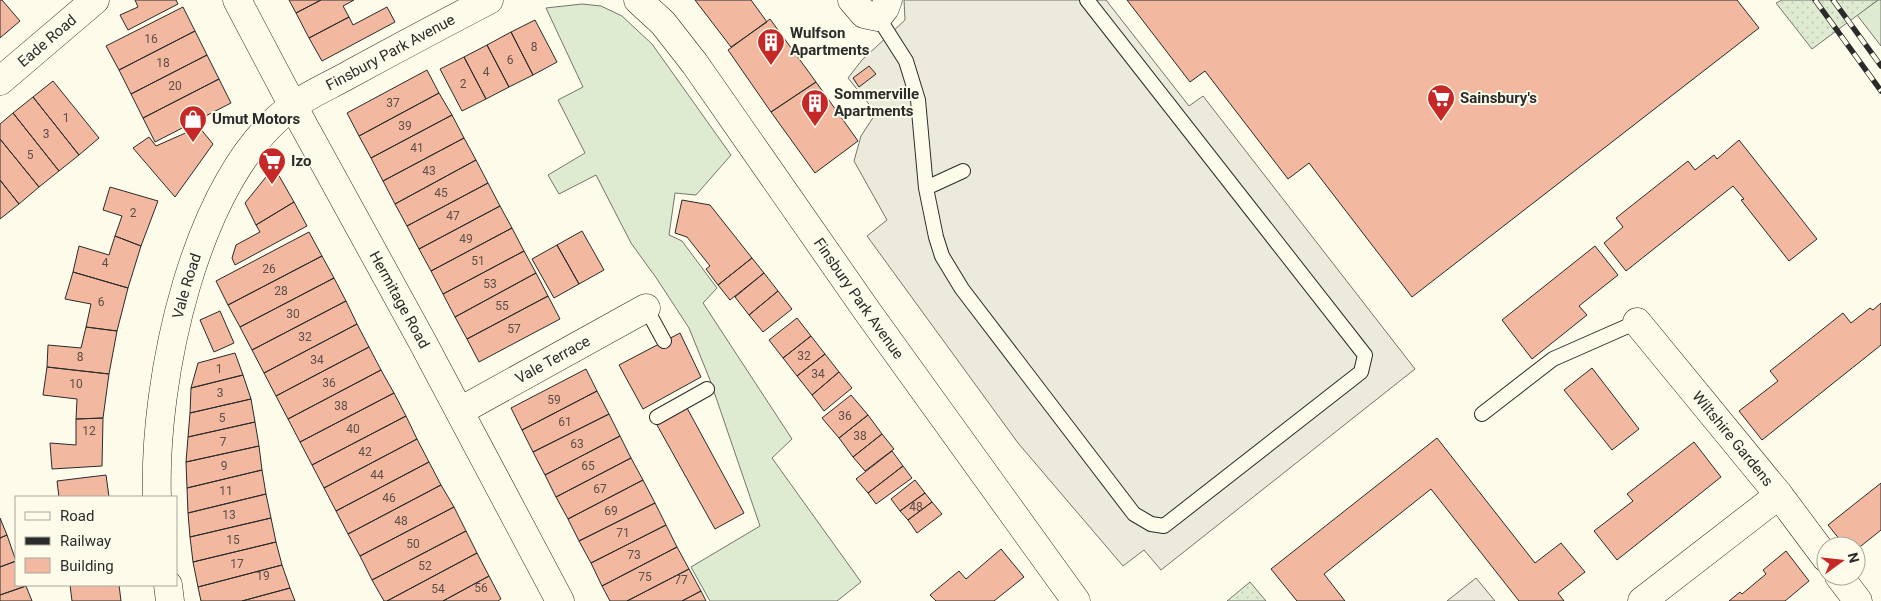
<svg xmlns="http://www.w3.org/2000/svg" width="1881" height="601" font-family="Roboto,sans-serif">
<defs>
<pattern id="park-dots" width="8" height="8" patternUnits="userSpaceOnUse" patternTransform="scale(1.25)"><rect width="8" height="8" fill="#deebd1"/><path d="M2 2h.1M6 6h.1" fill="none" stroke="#bfcab4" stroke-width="1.8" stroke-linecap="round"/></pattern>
</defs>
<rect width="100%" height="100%" fill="#fdfbea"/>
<path fill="#deebd1" stroke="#74746e" d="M 1878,0 L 1881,0 L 1881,46 L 1857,15 Z
M 582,4 L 601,6 L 622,16 L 652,44 L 731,155 L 696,195 L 675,193 L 669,235 L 682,241 L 717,288 L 703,303 L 792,439 L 772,458 L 861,582 L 837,601 L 710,601 L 691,567 L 760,526 L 710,380 L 689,328 L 657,279 L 631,243 L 596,175 L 559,194 L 548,175 L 585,153 L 558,100 L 583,87 L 546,8 Z"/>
<path fill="url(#park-dots)" stroke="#74746e" d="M 1782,0 L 1878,0 L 1812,49 L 1776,3 Z
M 1250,582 L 1266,601 L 1227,601 Z"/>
<path fill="#eceadb" stroke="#74746e" d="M 904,0 L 1106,0 L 1189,106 L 1203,96 L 1415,369 L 1161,570 L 1144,550 L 1123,566 L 1018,443 L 867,236 L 887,220 L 854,161 L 861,136 L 876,113 L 848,78 L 862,60 L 905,20 Z
M 1476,578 L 1495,601 L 1447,601 Z"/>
<path fill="#f2b8a0" stroke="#2b2b2b" d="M 0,0 L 2,0 L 20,21 L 0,38 Z
M 135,0 L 176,0 L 178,4 L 128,30 L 120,15 L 138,7 Z
M 289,0 L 321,0 L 296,13 Z
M 321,0 L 354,0 L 343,6 L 349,17 L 309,38 L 296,13 Z
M 695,0 L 751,0 L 767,22 L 731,47 Z
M 1127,0 L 1737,0 L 1759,28 L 1412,297 L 1309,163 L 1288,179 L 1205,71 L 1190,82 Z
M 183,7 L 195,31 L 119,70 L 106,46 Z
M 387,7 L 395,22 L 322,61 L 309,38 L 349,17 L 353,25 Z
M 770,19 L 816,82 L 771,112 L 728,50 Z
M 535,20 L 557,62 L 533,75 L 511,32 Z
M 195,31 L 207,55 L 131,94 L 119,70 Z
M 511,32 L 533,75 L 509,87 L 487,45 Z
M 487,45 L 509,87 L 486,99 L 464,57 Z
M 207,55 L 219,79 L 143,118 L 131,94 Z
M 464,57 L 486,99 L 462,111 L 440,69 Z
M 869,66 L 876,74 L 859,87 L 853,78 Z
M 427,70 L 439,93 L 359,136 L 347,113 Z
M 219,79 L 231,103 L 155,142 L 143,118 Z
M 53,81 L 99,138 L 79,155 L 33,97 Z
M 816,82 L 858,141 L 815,173 L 771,112 Z
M 439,93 L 452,115 L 371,158 L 359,136 Z
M 33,97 L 79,155 L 59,171 L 13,113 Z
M 13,113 L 59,171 L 39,187 L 0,139 L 0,124 Z
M 452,115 L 464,138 L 383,181 L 371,158 Z
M 199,127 L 213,144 L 175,197 L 133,148 L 149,137 L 156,146 Z
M 464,138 L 476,160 L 395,204 L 383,181 Z
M 0,139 L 39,187 L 19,204 L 0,180 Z
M 1739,140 L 1817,239 L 1789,261 L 1741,200 L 1744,199 L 1733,186 L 1626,271 L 1604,243 L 1623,227 L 1616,218 L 1688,161 L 1695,170 L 1714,155 L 1717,159 Z
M 476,160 L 488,183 L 407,226 L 395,204 Z
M 274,167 L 294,202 L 256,225 L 245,203 Z
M 0,180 L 19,204 L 0,219 Z
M 488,183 L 500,206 L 419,249 L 407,226 Z
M 110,187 L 158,201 L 141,246 L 115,236 L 122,216 L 103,210 Z
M 682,200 L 710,205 L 752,258 L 718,285 L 706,269 L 710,266 L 687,237 L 675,233 Z
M 294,202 L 307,226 L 235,265 L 232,258 L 236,245 L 260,232 L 256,225 Z
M 500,206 L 512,228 L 431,271 L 419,249 Z
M 512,228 L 524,251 L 443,294 L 431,271 Z
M 582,231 L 604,270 L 579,284 L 557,245 Z
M 309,232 L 322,256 L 228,305 L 216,281 Z
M 115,236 L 141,246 L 128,288 L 73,272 L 79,246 L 109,255 Z
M 557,245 L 579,284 L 554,298 L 532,259 Z
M 1595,246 L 1618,275 L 1579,306 L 1587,315 L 1532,359 L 1502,320 Z
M 524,251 L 536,273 L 455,317 L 443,294 Z
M 322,256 L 334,278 L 240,327 L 228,305 Z
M 752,258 L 764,273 L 730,300 L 718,285 Z
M 73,272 L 128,288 L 117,331 L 86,327 L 91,304 L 65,299 Z
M 536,273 L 548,296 L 467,339 L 455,317 Z
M 764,273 L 778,291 L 749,315 L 735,297 Z
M 334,278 L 346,301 L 252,350 L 240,327 Z
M 778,291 L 792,309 L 763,332 L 749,315 Z
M 548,296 L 560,319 L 479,362 L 467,339 Z
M 346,301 L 357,324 L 264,373 L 252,350 Z
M 1881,303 L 1881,345 L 1762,440 L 1739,411 L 1778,381 L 1770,371 L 1843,313 L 1851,323 L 1870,308 L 1873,310 Z
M 220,311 L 234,343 L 214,352 L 200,320 Z
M 797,318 L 811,336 L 783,358 L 769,340 Z
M 357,324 L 369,347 L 276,396 L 264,373 Z
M 86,327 L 117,331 L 109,374 L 47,367 L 48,345 L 81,348 Z
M 680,333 L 701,377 L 643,409 L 619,365 Z
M 811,336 L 825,354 L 797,376 L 783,358 Z
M 369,347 L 381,370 L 288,419 L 276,396 Z
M 235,353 L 243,375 L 191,388 L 198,363 Z
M 825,354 L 839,372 L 812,395 L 797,376 Z
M 47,367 L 109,374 L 103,418 L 76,419 L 77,399 L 43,395 Z
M 1592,368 L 1639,429 L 1612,450 L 1564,390 Z
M 586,369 L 597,391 L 522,430 L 511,408 Z
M 381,370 L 394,393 L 300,442 L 288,419 Z
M 839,372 L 852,388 L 824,411 L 812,395 Z
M 243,375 L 251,399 L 190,413 L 191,388 Z
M 597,391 L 609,414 L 533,452 L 522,430 Z
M 394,393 L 406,416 L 312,465 L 300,442 Z
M 851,395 L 868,415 L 839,438 L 822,418 Z
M 251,399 L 255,422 L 188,437 L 190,413 Z
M 687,408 L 744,513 L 715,529 L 657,425 Z
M 609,414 L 620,436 L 545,475 L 533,452 Z
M 868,415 L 882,434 L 853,457 L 839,438 Z
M 406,416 L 417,439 L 324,488 L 312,465 Z
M 103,418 L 102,466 L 52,469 L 50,443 L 76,445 L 76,419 Z
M 255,422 L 259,446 L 186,462 L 188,437 Z
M 882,434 L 894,449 L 865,471 L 853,457 Z
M 620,436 L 631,458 L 556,497 L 545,475 Z
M 1437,438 L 1535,563 L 1561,543 L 1585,572 L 1558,593 L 1564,601 L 1519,601 L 1431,489 L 1324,574 L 1345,601 L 1297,601 L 1271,569 Z
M 417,439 L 429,462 L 336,511 L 324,488 Z
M 1694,442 L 1721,477 L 1617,560 L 1594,531 L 1633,501 L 1627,494 Z
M 259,446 L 262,470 L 187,488 L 186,462 Z
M 892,451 L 903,466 L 868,493 L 856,479 Z
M 631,458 L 643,480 L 568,519 L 556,497 Z
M 429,462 L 441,485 L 348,534 L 336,511 Z
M 903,466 L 912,478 L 876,504 L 868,493 Z
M 262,470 L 266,494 L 188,513 L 187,488 Z
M 106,475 L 109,497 L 59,497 L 57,481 Z
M 643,480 L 655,503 L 579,541 L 568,519 Z
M 915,480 L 925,493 L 900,511 L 891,499 Z
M 1881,483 L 1881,530 L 1856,550 L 1856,546 L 1845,546 L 1828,525 Z
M 441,485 L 454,507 L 360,556 L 348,534 Z
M 925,493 L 932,502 L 908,520 L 900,511 Z
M 266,494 L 271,518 L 190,537 L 188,513 Z
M 932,502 L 942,514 L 917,533 L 908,520 Z
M 655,503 L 666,525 L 591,563 L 579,541 Z
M 454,507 L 466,531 L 372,580 L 360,556 Z
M 0,518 L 7,535 L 0,538 Z
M 271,518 L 276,542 L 193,562 L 190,537 Z
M 666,525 L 677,547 L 602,586 L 591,563 Z
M 466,531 L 477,553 L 387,601 L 384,601 L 372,580 Z
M 7,535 L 16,561 L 0,567 L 0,538 Z
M 276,542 L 282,565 L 198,587 L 193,562 Z
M 677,547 L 689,569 L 627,601 L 610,601 L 602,586 Z
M 1001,549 L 1024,577 L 994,601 L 936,601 L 930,595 L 959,571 L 966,579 Z
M 1786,551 L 1809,581 L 1785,601 L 1729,601 L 1740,592 L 1742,594 L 1766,574 L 1763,570 Z
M 477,553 L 489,576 L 443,601 L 387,601 Z
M 16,561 L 16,585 L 26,586 L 0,595 L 0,567 Z
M 282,565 L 290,588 L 242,601 L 201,601 L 198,587 Z
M 689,569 L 701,591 L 682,601 L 627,601 Z
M 489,576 L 501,599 L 498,601 L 443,601 Z
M 70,585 L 119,585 L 121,601 L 72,601 Z
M 26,586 L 32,601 L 0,601 L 0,595 Z
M 290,588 L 295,601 L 242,601 Z
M 701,591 L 706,601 L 682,601 Z"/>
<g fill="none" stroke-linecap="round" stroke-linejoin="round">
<g stroke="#2b2b2b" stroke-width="16">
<path id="lane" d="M 878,17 L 906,61 L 918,100 L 926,188 L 936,237 L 942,256 L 962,289 L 1134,514 L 1151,524 L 1164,526 L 1361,372 L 1365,355 L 1087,0
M 926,188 L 963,171
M 646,308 L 664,341
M 1482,414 L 1553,359 L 1637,322
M 657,417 L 707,389"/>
</g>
<g stroke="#2b2b2b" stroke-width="29">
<g id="street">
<path id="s1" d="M 237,0 L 293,106 L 422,341 L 560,601"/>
<path id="s2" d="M 638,0 L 663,23 L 695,64 L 867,311 L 1076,601"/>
<path d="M 852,0 L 864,14 L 878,17 L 885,8 L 888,0"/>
<path id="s3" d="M 0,81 L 95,0"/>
<path id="s4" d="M 1637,322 L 1779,495 L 1826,558"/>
<path id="s5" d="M 460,411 L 646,308"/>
<path id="s6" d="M 157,497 C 153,383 194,176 293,106 C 311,93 333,84 352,73 C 398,48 443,24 489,0"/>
<path d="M 1839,576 L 1858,601"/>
<path d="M 168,585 L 170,601"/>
<path d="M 1642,601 L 1779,495"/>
</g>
</g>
<use href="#lane" stroke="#fdfbea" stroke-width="14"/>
<use href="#street" stroke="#fdfbea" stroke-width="28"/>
<g stroke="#2b2b2b" stroke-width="5.5">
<path id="rail" d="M 1815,0 L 1881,91
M 1833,0 L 1881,66"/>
</g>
<use href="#rail" stroke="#fdfbea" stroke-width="4" stroke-dasharray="11" stroke-linecap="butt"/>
</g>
<defs>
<g id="building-pin" transform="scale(1.4375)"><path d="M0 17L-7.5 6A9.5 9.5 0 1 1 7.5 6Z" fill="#c62828" stroke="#fdfbea"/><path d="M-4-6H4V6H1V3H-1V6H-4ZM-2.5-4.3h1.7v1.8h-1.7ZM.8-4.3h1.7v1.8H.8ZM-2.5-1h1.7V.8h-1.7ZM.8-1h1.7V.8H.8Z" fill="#fff"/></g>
<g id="supermarket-pin" transform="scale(1.4375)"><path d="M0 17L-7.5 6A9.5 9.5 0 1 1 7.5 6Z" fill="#c62828" stroke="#fdfbea"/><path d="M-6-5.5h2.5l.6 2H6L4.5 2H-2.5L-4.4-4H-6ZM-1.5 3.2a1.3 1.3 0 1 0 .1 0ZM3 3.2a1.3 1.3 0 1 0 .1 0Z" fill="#fff"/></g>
<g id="shop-pin" transform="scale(1.4375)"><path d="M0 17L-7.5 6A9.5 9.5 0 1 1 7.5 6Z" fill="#c62828" stroke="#fdfbea"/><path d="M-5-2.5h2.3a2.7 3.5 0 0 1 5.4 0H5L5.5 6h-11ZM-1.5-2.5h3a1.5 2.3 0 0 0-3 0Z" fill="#fff"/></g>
</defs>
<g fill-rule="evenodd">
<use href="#building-pin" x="771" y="42"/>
<use href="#supermarket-pin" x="1441" y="98"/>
<use href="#building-pin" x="815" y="103"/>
<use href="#shop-pin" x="193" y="119"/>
<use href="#supermarket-pin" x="272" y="161"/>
</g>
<g text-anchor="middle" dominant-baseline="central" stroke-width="4" stroke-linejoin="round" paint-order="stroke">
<g font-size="12" fill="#5d4e48">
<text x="151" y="39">16</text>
<text x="534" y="47">8</text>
<text x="510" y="60">6</text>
<text x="163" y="63">18</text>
<text x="486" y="72">4</text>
<text x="463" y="84">2</text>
<text x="175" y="86">20</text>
<text x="393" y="103">37</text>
<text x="66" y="118">1</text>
<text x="405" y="126">39</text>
<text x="46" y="134">3</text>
<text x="417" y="148">41</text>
<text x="30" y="155">5</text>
<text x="429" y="171">43</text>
<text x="441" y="193">45</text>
<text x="133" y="213">2</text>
<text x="453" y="216">47</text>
<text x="466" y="239">49</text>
<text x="478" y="261">51</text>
<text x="105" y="263">4</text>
<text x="269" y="269">26</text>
<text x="490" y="284">53</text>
<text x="281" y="291">28</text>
<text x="101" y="302">6</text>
<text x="502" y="306">55</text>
<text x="293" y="314">30</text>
<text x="514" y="329">57</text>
<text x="305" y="337">32</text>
<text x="804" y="356">32</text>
<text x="80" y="357">8</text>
<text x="317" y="360">34</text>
<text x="219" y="369">1</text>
<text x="818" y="374">34</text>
<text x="329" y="383">36</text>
<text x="76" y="384">10</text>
<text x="220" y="393">3</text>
<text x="554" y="400">59</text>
<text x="341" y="406">38</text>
<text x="845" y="416">36</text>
<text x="222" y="418">5</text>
<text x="565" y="422">61</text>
<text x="353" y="429">40</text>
<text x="89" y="431">12</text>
<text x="860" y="436">38</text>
<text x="223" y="442">7</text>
<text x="577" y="444">63</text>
<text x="365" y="452">42</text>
<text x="224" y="466">9</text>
<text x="588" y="466">65</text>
<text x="377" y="475">44</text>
<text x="600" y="489">67</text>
<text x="226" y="491">11</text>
<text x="389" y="498">46</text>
<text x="916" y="507">48</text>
<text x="611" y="511">69</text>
<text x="229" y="515">13</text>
<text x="401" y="521">48</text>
<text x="623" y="533">71</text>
<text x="233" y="540">15</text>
<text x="413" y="544">50</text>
<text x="634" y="555">73</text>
<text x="237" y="564">17</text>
<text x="425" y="566">52</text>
<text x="263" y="576">19</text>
<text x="645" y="577">75</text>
<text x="681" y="580">77</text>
<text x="481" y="588">56</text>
<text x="438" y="589">54</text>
</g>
<g font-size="15" font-weight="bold" fill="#2b2b2b" stroke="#fdfbea" text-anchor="start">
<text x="790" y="33">Wulfson<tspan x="790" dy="17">Apartments</tspan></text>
<text x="834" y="94">Sommerville<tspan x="834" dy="17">Apartments</tspan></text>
<text x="1460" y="98">Sainsbury's</text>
<text x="212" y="119">Umut Motors</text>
<text x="291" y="161">Izo</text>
</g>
<g font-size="15" fill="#2b2b2b" stroke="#fdfbea">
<text stroke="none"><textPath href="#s3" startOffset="62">Eade Road</textPath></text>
<text stroke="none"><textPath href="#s6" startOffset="538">Finsbury Park Avenue</textPath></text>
<text stroke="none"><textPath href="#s6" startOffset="214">Vale Road</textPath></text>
<text stroke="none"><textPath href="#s2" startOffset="372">Finsbury Park Avenue</textPath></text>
<text stroke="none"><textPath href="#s1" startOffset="341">Hermitage Road</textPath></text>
<text stroke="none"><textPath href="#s5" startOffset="106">Vale Terrace</textPath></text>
<text stroke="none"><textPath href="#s4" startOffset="151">Wiltshire Gardens</textPath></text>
</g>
</g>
<rect x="15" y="496" width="162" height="90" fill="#fdfbea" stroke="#a9a89e"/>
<rect x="25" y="512" width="25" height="8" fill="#fdfbea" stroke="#a9a89e"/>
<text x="60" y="521" font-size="15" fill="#2b2b2b">Road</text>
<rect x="25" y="537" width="25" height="8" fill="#2b2b2b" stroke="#a9a89e"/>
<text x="60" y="546" font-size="15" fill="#2b2b2b">Railway</text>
<rect x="25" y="558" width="25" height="15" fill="#f2b8a0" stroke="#a9a89e"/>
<text x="60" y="571" font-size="15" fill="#2b2b2b">Building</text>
<g transform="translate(1841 561) rotate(75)"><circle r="24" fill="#fdfbea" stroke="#a9a89e"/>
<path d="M0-4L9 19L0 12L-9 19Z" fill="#c62828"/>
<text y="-8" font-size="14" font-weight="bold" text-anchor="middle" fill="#2b2b2b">N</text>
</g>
</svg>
